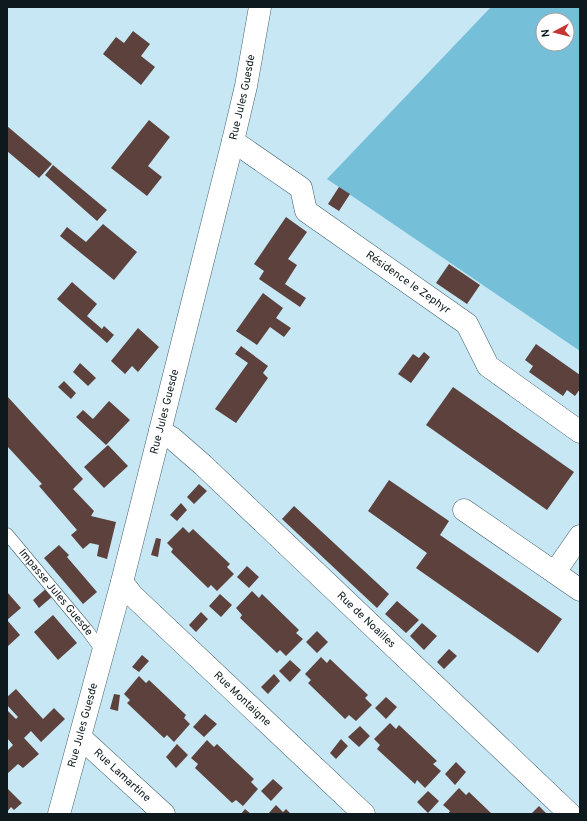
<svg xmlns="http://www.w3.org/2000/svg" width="587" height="821" font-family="Overpass,sans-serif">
<rect width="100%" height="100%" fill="#c6e7f3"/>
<path fill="#76bfd9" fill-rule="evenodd" d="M 491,7 L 580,7 L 580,351 L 327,179 ZM 543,20 L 567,20 L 567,44 L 543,44 Z"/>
<path fill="#5c413d" d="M 133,31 L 150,44 L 141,56 L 155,67 L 141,85 L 103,54 L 116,37 L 124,43 Z
M 149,120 L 170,137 L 148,166 L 162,177 L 147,196 L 111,168 Z
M 7,126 L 52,164 L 39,178 L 7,151 Z
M 53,165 L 107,210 L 97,221 L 45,175 Z
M 339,187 L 350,194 L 339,211 L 328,204 Z
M 286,217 L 307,232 L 288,259 L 297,265 L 285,284 L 306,298 L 300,307 L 259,279 L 264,271 L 254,264 Z
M 103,224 L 137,252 L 114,280 L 60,236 L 67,227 L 86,242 Z
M 449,264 L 480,285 L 467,304 L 436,283 Z
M 72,282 L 97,304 L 87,316 L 102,329 L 104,326 L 114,335 L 107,343 L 57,299 Z
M 263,293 L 283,308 L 276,318 L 291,328 L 284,337 L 270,327 L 257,345 L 236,331 Z
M 138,328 L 159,347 L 138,372 L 132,366 L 125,374 L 111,361 Z
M 536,344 L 580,375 L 580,389 L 575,396 L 567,390 L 563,396 L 529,372 L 533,366 L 525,360 Z
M 241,346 L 268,366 L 263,373 L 268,378 L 236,423 L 215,409 L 248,363 L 235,354 Z
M 424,352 L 430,357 L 411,383 L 398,374 L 413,354 L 419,358 Z
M 80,363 L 96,378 L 88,386 L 73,372 Z
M 64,381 L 76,393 L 71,399 L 58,387 Z
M 453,387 L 574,472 L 547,510 L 426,425 Z
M 7,396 L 83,479 L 73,489 L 94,511 L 91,516 L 116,522 L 107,559 L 97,556 L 99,545 L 90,543 L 83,549 L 71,535 L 77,530 L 39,486 L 42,484 L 7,446 Z
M 109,401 L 130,420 L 106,445 L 76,417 L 83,410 L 93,419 Z
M 108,445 L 128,466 L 104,488 L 84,467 Z
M 389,480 L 449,521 L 440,535 L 562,619 L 538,653 L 416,568 L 427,553 L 368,511 Z
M 199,484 L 207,491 L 194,504 L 187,497 Z
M 181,503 L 187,510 L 177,521 L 170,515 Z
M 294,506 L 389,594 L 377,608 L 282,519 Z
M 183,527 L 189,533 L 193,529 L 230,564 L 227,567 L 234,574 L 217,591 L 211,585 L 208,588 L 171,552 L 173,549 L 167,543 Z
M 156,538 L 161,539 L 158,557 L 151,555 Z
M 59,545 L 69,555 L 67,557 L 97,592 L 83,604 L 44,558 Z
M 247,566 L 259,577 L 249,588 L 237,577 Z
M 48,587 L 54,595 L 39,608 L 33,600 Z
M 252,591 L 259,598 L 262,594 L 299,630 L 296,633 L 303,639 L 286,656 L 280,650 L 277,653 L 240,618 L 242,615 L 236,608 Z
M 7,592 L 21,608 L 7,620 L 20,635 L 7,647 Z
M 220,594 L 232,605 L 221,617 L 209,606 Z
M 397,601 L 419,620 L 406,633 L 385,614 Z
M 201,612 L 208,619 L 196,632 L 189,625 Z
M 53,615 L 77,643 L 58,660 L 34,632 Z
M 422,623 L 437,636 L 424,650 L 410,636 Z
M 317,631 L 328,642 L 317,653 L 306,642 Z
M 449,649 L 457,656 L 444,669 L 437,662 Z
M 142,655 L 149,661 L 139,672 L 132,667 Z
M 321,657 L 327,663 L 330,659 L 368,695 L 365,698 L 372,705 L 356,721 L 349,715 L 345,719 L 308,683 L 311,680 L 305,674 Z
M 290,660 L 301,670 L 290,682 L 279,671 Z
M 274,674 L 280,681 L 268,694 L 261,687 Z
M 139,676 L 146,683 L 149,680 L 186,715 L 184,718 L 190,724 L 174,742 L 167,735 L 164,738 L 127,703 L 130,700 L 124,694 Z
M 16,689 L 43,719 L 54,708 L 65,719 L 41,742 L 31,731 L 24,738 L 39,754 L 23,768 L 18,764 L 7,774 L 7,751 L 13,745 L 7,738 L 7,710 L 16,719 L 18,717 L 7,705 L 7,697 Z
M 114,694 L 120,695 L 118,711 L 110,709 Z
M 386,697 L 397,707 L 386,719 L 375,708 Z
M 205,714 L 217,724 L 204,737 L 193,727 Z
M 390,723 L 396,729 L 399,725 L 437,761 L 433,764 L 441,771 L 425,788 L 417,780 L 415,784 L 377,749 L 380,745 L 374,739 Z
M 360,726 L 370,736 L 359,747 L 348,737 Z
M 341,739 L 348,746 L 336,759 L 330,753 Z
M 207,740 L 214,747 L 217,744 L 254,779 L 251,782 L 258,789 L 243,806 L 236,800 L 232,803 L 195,768 L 198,764 L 191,758 Z
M 177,744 L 188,755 L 176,768 L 166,757 Z
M 456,762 L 466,772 L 455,785 L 445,774 Z
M 273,779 L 283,788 L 271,801 L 261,791 Z
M 7,788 L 22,803 L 14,810 L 11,807 L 7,812 Z
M 459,788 L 466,795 L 469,792 L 492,814 L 448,814 L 450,811 L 443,805 Z
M 428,791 L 439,801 L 428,813 L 417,802 Z
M 276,805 L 283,812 L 286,809 L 291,814 L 268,814 Z
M 539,806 L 546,813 L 545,814 L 531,814 Z
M 245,809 L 251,814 L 241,814 Z"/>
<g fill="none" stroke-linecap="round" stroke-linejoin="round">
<g stroke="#425f6a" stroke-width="13">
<g id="service">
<path id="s1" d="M 7,534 L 87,630 L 103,652"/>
</g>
</g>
<g stroke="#425f6a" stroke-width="23">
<g id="minor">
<path id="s2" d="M 233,141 L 301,188 L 306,211 L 467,324 L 488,366 L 580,432"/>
<path id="s3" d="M 160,431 L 172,438 L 203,465 L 570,814"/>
<path d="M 464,510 L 580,590"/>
<path d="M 555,572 L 580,536"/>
<path id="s4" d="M 122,582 L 132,595 L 364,814"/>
<path id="s5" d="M 80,737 L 164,814"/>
</g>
</g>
<g stroke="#425f6a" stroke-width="23">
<g id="secondary">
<path id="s6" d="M 59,814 L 122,582 L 233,141 L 246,86 L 260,7"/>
</g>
</g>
<use href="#service" stroke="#fff" stroke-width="12"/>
<use href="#minor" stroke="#fff" stroke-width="22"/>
<use href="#secondary" stroke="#fff" stroke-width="22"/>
</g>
<g text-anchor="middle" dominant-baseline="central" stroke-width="4" stroke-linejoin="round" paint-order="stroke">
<g font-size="11" fill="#0d191d" stroke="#fff">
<text stroke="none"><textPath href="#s6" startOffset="740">Rue Jules Guesde</textPath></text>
<text stroke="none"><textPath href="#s2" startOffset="231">Résidence le Zephyr</textPath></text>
<text stroke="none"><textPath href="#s6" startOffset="416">Rue Jules Guesde</textPath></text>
<text stroke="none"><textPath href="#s1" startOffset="76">Impasse Jules Guesde</textPath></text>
<text stroke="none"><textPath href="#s3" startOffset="280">Rue de Noailles</textPath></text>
<text stroke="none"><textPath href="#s4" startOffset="168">Rue Montaigne</textPath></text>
<text stroke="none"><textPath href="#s6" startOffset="92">Rue Jules Guesde</textPath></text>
<text stroke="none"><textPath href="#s5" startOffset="57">Rue Lamartine</textPath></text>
</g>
</g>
<rect width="587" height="821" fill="none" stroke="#0d191d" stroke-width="16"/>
<g transform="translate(555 32) rotate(263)"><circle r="19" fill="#ffffff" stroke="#9ea3a5"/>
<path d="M0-3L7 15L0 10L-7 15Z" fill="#c43630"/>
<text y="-6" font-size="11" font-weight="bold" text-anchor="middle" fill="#0d191d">N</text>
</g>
</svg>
